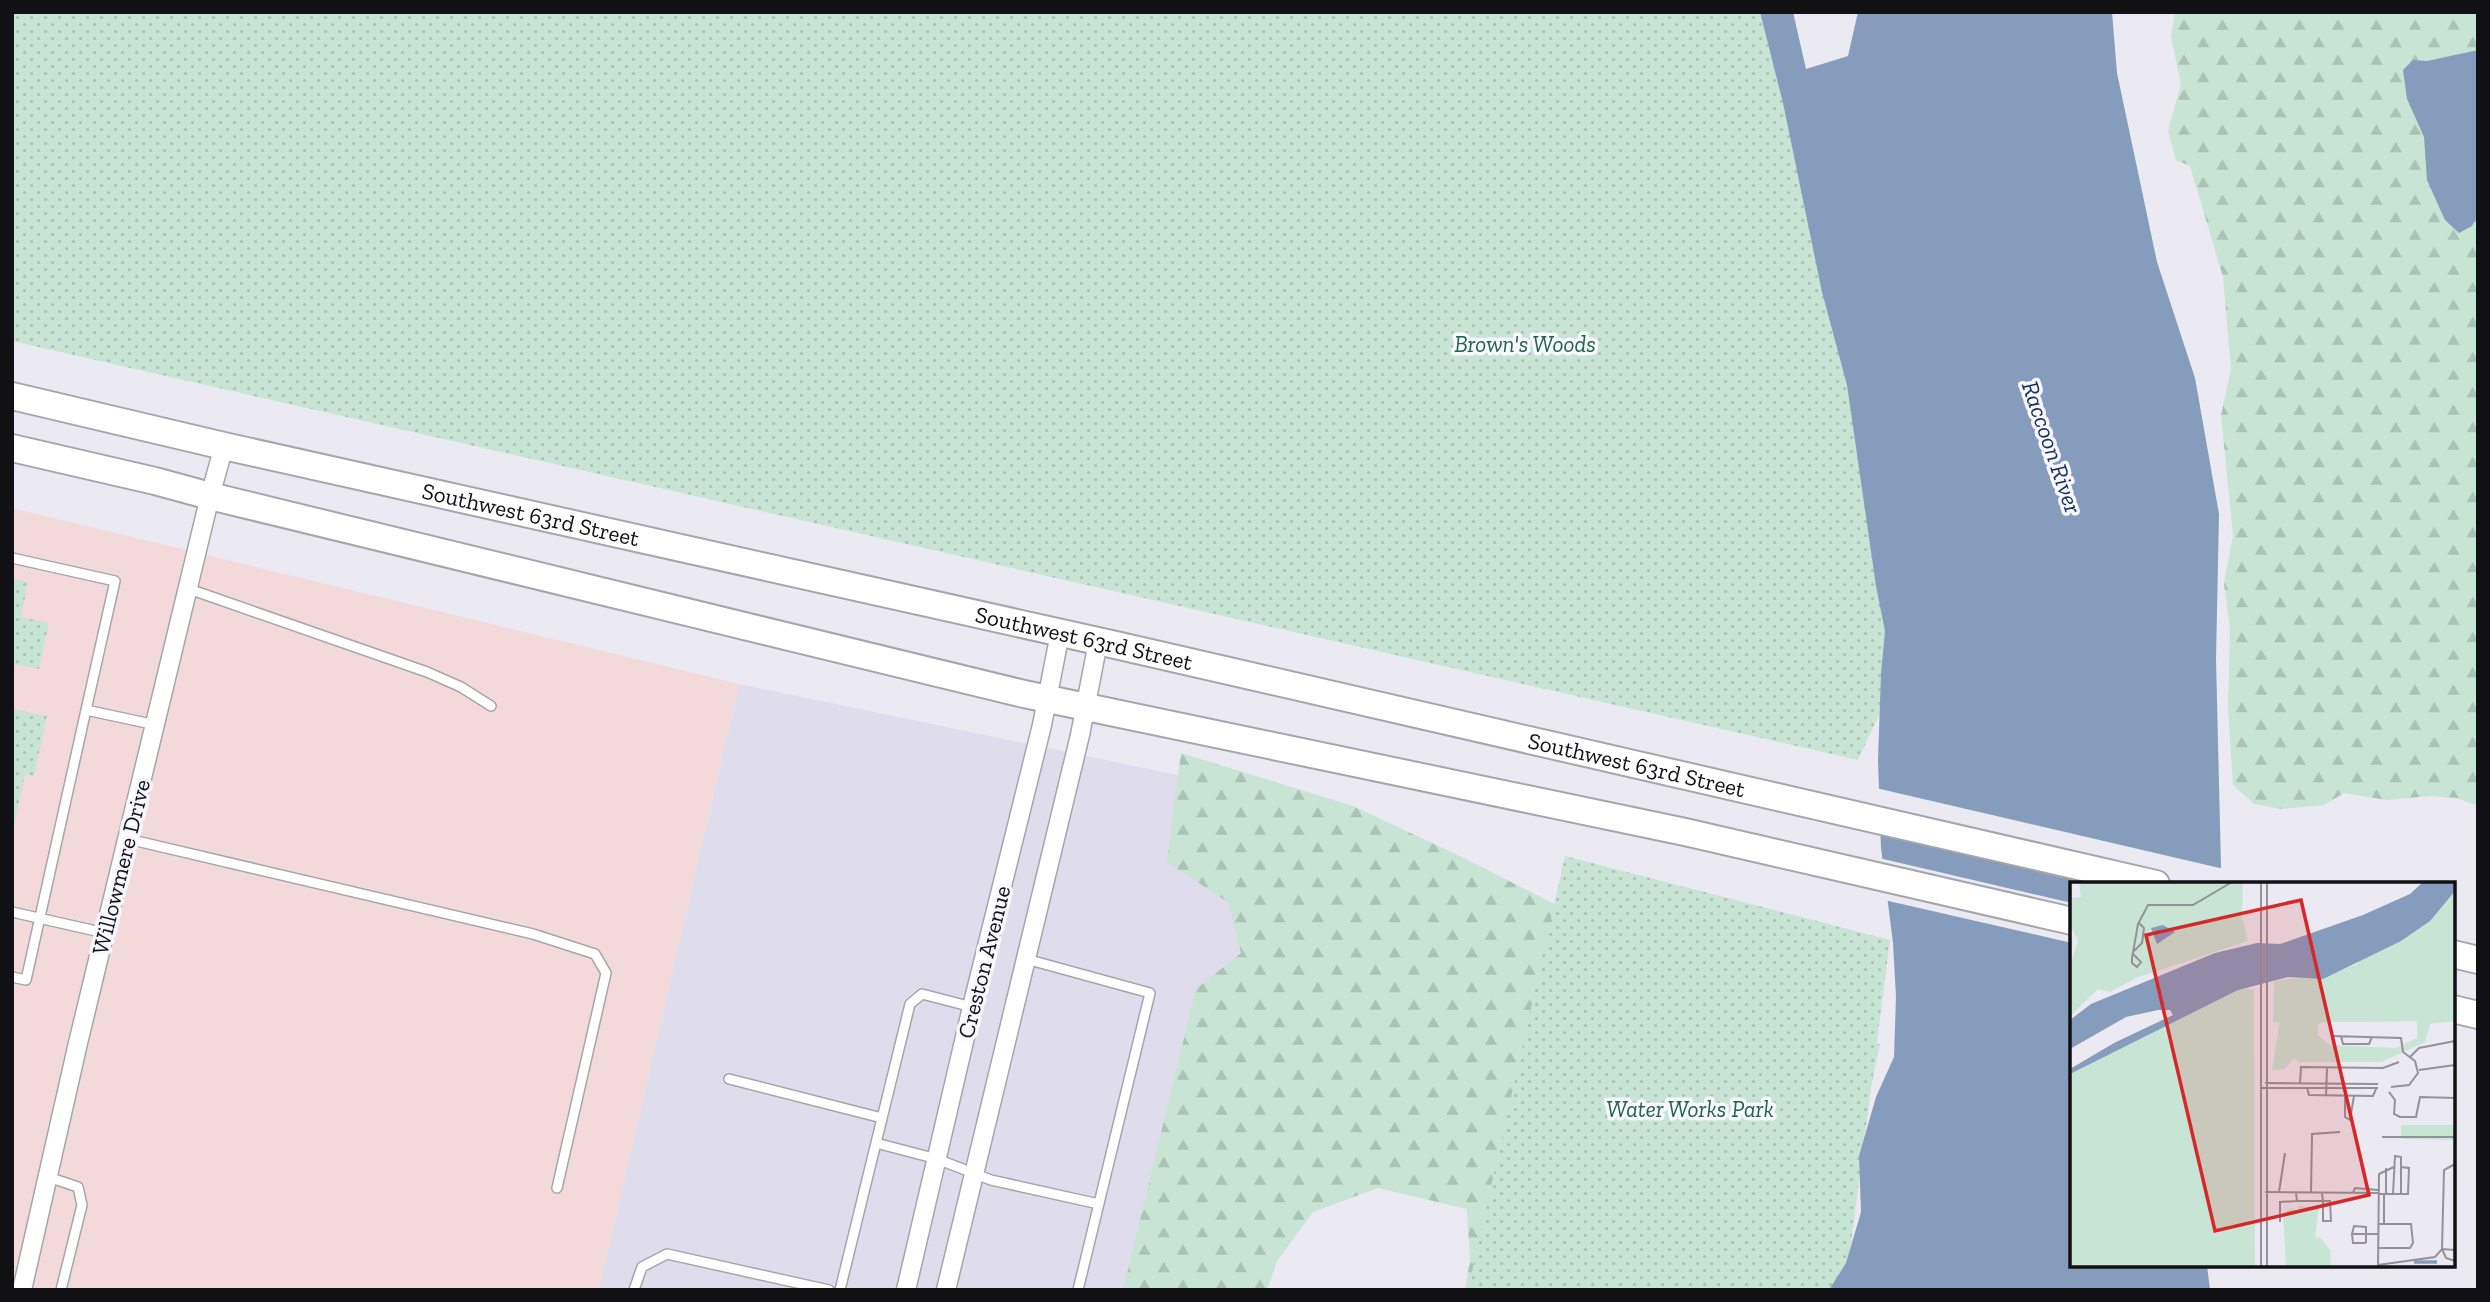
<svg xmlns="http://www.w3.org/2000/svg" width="2490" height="1302" font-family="'Zilla Slab',serif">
<defs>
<pattern id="forest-firs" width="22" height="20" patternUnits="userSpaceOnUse" patternTransform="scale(1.75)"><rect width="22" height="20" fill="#c7e4d5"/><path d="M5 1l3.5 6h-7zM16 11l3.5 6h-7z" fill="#aac3b6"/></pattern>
<pattern id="park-dots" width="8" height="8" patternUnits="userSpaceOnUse" patternTransform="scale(1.75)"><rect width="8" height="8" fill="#c7e4d5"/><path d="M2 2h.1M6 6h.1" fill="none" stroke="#aac3b6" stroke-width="1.8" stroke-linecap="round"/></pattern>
</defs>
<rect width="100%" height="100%" fill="#ebe9f1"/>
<path fill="#dfdceb" d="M 739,684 L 1346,810 L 1236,1290 L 599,1290 Z"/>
<path fill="#f4d9db" d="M 12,508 L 739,684 L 599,1290 L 12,1290 Z"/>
<path fill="url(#forest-firs)" d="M 2175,12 L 2478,12 L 2478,806 L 2457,798 L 2430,796 L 2387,800 L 2344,793 L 2324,805 L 2281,809 L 2254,804 L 2233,785 L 2228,708 L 2230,629 L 2224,584 L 2233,535 L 2221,415 L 2231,369 L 2223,277 L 2190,166 L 2176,160 L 2168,131 L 2181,84 L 2171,37 Z
M 1181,753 L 1353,806 L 1468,860 L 1605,930 L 1665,1071 L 1880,1044 L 1828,1290 L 1465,1290 L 1470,1260 L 1467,1209 L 1378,1188 L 1313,1212 L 1277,1261 L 1267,1290 L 1123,1290 L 1196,989 L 1241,953 L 1229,903 L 1167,862 Z"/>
<path fill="url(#park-dots)" d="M 12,12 L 1782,12 L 1926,613 L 1858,760 L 12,341 Z
M 12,579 L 28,582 L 21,617 L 49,623 L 39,669 L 12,664 Z
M 12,709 L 47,716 L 34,776 L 25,775 L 12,834 Z
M 1565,856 L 1890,940 L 1845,1290 L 1468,1290 Z"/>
<path fill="#869cbc" d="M 1760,12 L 1793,12 L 1806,69 L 1848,56 L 1858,12 L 2112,12 L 2117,73 L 2157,262 L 2195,378 L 2219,514 L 2216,659 L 2221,867 L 2217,884 L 2072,884 L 2072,1265 L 2207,1265 L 2210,1290 L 1829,1290 L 1846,1263 L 1861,1212 L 1859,1156 L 1876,1097 L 1894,1057 L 1896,997 L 1893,943 L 1881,848 L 1878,760 L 1881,674 L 1885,631 L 1876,586 L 1847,385 L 1822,292 L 1783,103 Z
M 2478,50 L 2478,215 L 2472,226 L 2459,233 L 2445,220 L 2427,180 L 2424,137 L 2407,99 L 2403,70 L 2413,60 L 2427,61 Z"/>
<path fill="#ebe9f1" d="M 1876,788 L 2224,869 L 2221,884 L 2091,884 L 1877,834 Z
M 1879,858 L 2072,903 L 2072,943 L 1884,900 Z"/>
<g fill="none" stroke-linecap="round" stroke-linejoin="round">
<g stroke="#a6a5ac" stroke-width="12">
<path id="service" d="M 12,558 L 115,581 L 86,710
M 189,589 L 427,672 L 461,687 L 491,706
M 128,839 L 533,934 L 595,954 L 606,973 L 557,1188
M 12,912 L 105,933
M 1026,959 L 1150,993 L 1078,1290
M 12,977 L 26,980 L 86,710 L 156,725
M 729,1079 L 882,1118
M 876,1143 L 937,1159 L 991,1180 L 1099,1204
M 48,1177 L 78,1187 L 82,1205 L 61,1290
M 634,1290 L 642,1267 L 667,1254 L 829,1290
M 840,1290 L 910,1004 L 922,994 L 972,1007"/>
</g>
<g stroke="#a6a5ac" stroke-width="21">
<path id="minor" d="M 22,1290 L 78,1043 L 210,496 L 224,446
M 906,1290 L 972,1007 L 1042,725 L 1060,633
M 946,1290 L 1080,735 L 1098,642"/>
</g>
<g stroke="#a6a5ac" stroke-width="30">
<g id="primary">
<path id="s1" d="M 12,396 L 224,446 L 1120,646 L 2156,884"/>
<path d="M 12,448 L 155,481 L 210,496 L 1024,694 L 1685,832 L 2072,921"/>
<path d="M 2453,954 L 2478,960"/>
<path d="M 2453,1009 L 2478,1015"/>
</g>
</g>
<use href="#service" stroke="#fff" stroke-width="9"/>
<use href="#minor" stroke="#fff" stroke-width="18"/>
<use href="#primary" stroke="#fff" stroke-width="26"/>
</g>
<g text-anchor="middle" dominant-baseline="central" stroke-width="7" stroke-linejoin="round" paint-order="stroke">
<g font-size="23" font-style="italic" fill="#1e6448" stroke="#f8f7fe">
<text x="1525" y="344">Brown's Woods</text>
<text x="1690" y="1109">Water Works Park</text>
</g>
<g font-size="23" fill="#111013" stroke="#f8f7fe">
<text stroke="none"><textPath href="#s1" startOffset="532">Southwest 63rd Street</textPath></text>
<text stroke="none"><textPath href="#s1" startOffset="1099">Southwest 63rd Street</textPath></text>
<text stroke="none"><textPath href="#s1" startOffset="1666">Southwest 63rd Street</textPath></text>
<text transform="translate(121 867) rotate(-76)">Willowmere Drive</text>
<text transform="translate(984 962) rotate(-76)">Creston Avenue</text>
</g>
<g font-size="24" font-style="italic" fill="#12315b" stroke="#f8f7fe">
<text transform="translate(2052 447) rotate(71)">Raccoon River</text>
</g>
</g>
<g transform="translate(2070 882)">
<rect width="385" height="385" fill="#ebe9f1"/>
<path d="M 9,0 L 173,0 L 172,35 L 178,59 L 66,96 L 40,110 L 28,107 L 0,134 L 0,83 L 8,59 L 0,42 L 0,16 L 11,15 ZM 385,57 L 385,139 L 360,142 L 355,160 L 311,180 L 229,180 L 224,176 L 215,187 L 202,188 L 211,133 L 226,122 L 217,97 L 253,96 ZM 347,139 L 347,156 L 326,166 L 259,163 L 248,153 L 248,142 L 254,140 Z" fill="#c7e4d5" fill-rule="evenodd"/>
<path d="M 385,0 L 385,139 L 203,140 L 204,99 L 259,93 L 287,82 L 291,70 ZM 164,103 L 184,108 L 185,385 L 0,385 L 0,189 ZM 331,243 L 385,243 L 385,258 L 331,257 ZM 228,324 L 249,325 L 245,355 L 251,356 L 260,368 L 261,385 L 216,385 L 213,330 L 223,326 L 228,330 Z" fill="#c7e4d5"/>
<path d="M 353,0 L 385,0 L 385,9 L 360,39 L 331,59 L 253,97 L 218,95 L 168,108 L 0,192 L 0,187 L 44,161 L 103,133 L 100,128 L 88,128 L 56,135 L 0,167 L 0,138 L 21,122 L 145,71 L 187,61 L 210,62 L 293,33 L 340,12 ZM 93,43 L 105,50 L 87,62 L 81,46 Z" fill="#869cbc"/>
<path fill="none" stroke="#869cbc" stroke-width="3.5" d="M 344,380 L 367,380"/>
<path fill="none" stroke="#949298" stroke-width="2" d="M 191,0 L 191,385M 197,0 L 197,385M 63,70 L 72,61 L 74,46 L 69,41M 63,72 L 71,80 L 67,85 L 62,81 L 62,76 L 68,42 L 78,23 L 123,23 L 162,0M 262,154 L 331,156 L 333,170 L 345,179 L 348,191 L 339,203 L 321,205M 271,154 L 273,162 L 299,162 L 302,155M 340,175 L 349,166 L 385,159M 349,188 L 385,183M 195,201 L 308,202M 230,201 L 231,185 L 313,186 L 329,180M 191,206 L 308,206M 237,206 L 239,213 L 303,214 L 306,207M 319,210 L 325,218 L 324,232 L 330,235 L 346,235 L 350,215 L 385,216M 256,214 L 257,186M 275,214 L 275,235 L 280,238 L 284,214M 312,255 L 385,255M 385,282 L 374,288 L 372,367 L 376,376 L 385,379M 195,310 L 308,311M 209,310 L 215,271M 226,311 L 227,319 L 260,319 L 261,339 L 253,339 L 253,319 L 252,311M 241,311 L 242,252 L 270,250M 283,311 L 285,306 L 308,308M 308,312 L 338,312 L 339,286 L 331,285M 316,312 L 316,286M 323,312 L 325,274 L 331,275 L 331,312M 210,340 L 210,320 L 227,319M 314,342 L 314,312M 282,352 L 283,361 L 295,361 L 296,360 L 296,345 L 284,344 L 282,352 L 308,352M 308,366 L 340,366 L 343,361 L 341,342 L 308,342M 308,383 L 365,375 L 372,367 L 385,368M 308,385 L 309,292 L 324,285"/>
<path fill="#d62828" fill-opacity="0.15" stroke="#d62828" stroke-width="3.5" d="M 231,18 L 299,313 L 145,349 L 76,53 Z"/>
<rect width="385" height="385" fill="none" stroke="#111013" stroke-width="3.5"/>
</g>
<rect width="2490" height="1302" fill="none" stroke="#111013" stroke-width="28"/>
</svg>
